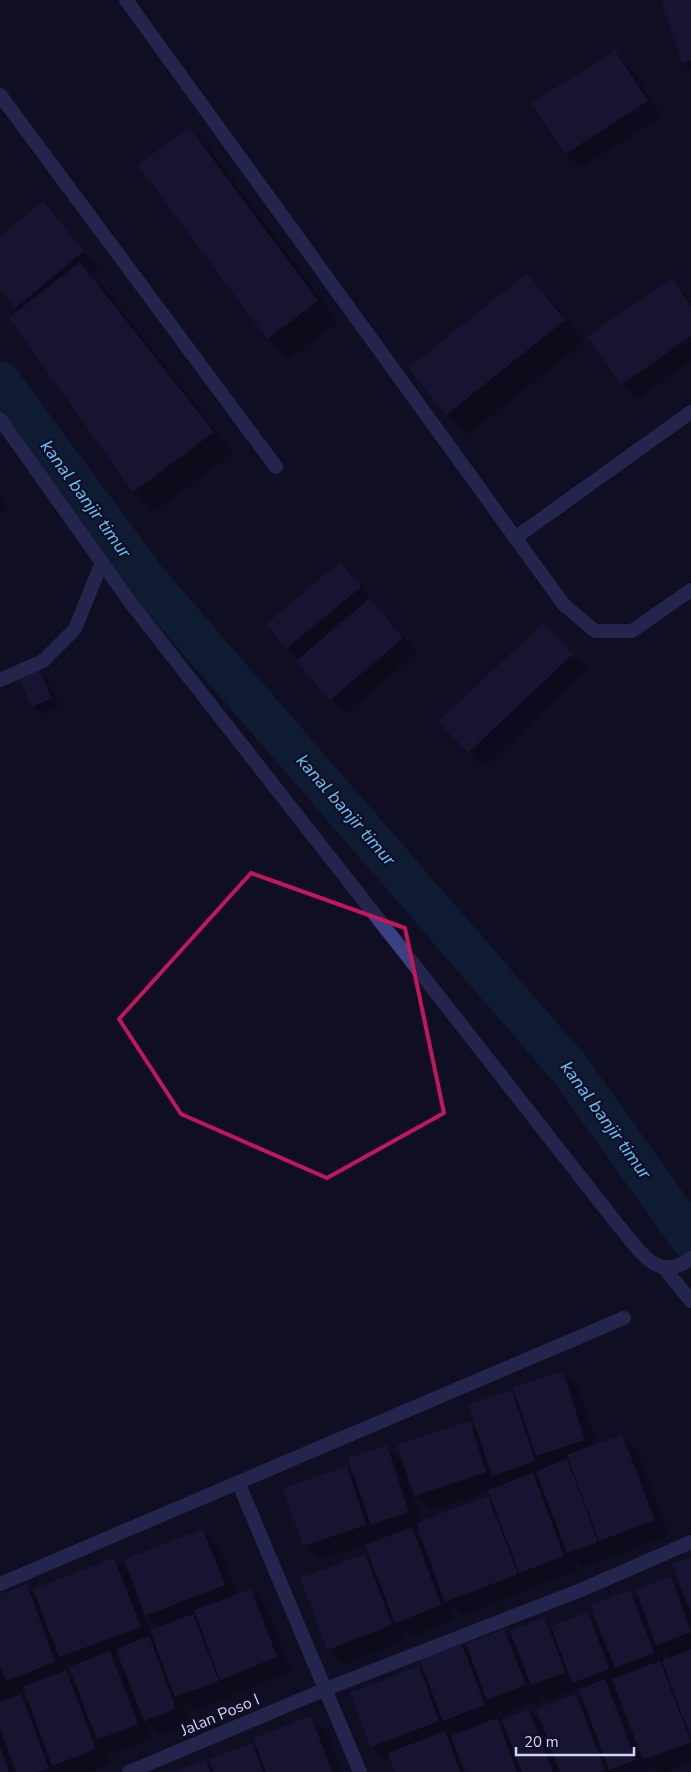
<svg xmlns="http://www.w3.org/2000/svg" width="691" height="1772" font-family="'Nunito Sans',sans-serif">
<rect width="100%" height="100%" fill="#100e23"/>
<path fill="#0007" fill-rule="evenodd" d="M 670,0 L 691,0 L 691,71 L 683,63 Z
M 615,52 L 630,67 L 662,116 L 581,168 L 566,153 Z
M 189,129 L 210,149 L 338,322 L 289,359 L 268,338 L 140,165 Z
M 43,203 L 98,267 L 90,274 L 101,284 L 233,453 L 154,512 L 134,491 L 19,311 L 0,288 L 0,237 Z
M 527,275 L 548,296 L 584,342 L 467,435 L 447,414 Z
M 671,280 L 691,302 L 691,361 L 637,399 L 622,384 L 588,337 Z
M 0,493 L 8,508 L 0,512 Z
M 340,563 L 417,653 L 345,714 L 267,625 Z
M 558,640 L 587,669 L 484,767 L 469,752 Z
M 39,670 L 46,678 L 59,706 L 41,714 L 34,706 L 21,679 Z
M 563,1372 L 578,1387 L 597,1445 L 622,1436 L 637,1451 L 669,1535 L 616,1556 L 610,1550 L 612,1557 L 583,1568 L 573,1558 L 578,1571 L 535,1587 L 530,1582 L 532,1589 L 462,1616 L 449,1604 L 455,1620 L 411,1637 L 401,1627 L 406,1640 L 343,1665 L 328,1650 L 364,1555 L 374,1564 L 366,1545 L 319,1560 L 304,1545 L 347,1468 L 356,1478 L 387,1447 L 405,1464 L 469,1422 L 478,1431 L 511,1391 L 518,1398 ZM 489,1491 L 494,1503 L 488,1498 L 422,1523 L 412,1492 L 430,1510 ZM 376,1529 L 386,1538 L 380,1541 ZM 420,1529 L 424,1542 L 413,1531 Z
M 203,1530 L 218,1545 L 237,1595 L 251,1590 L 266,1605 L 291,1672 L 236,1694 L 230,1688 L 233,1696 L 192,1711 L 182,1702 L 191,1724 L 160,1735 L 145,1720 L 152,1739 L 113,1754 L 103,1744 L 111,1764 L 89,1772 L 60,1772 L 58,1770 L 59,1772 L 0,1772 L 0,1596 L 26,1586 L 38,1597 L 114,1559 L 132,1577 ZM 144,1613 L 159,1628 L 151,1631 ZM 120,1655 L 125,1668 L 114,1657 ZM 64,1661 L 71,1668 L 77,1683 L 69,1675 ZM 14,1687 L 22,1695 L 26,1693 L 31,1706 L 21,1696 L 18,1697 Z
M 691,1558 L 691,1762 L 665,1772 L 657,1772 L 645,1761 L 649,1772 L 396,1772 L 392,1760 L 387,1761 L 372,1746 L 418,1668 L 428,1677 L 462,1645 L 471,1654 L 504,1631 L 517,1644 L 544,1619 L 552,1627 L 588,1613 L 599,1624 L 630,1592 L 643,1605 L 671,1578 L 683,1590 ZM 661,1648 L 671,1658 L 665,1661 ZM 535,1687 L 547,1700 L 579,1688 L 586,1706 L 575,1695 L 544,1725 L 529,1711 L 508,1731 L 498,1721 L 500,1720 L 494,1705 L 503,1714 L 540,1700 ZM 616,1687 L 619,1695 L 613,1688 ZM 450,1726 L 458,1735 L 454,1736 Z
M 311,1717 L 326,1732 L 341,1772 L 175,1772 L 205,1761 L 215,1770 L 252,1744 L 261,1753 Z"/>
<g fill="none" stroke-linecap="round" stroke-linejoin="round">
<path stroke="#0e2a47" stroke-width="41" d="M 0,382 L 147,581 L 569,1068 L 691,1239"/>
</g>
<path fill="#1e1b43" d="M 667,0 L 691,0 L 691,60 L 682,64 L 661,2 Z
M 615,50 L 648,101 L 565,154 L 532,103 Z
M 189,127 L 318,301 L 267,339 L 138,165 Z
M 43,201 L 84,251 L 15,308 L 0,290 L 0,236 Z
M 80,262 L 214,432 L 133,492 L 9,318 Z
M 527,273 L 565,320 L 446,415 L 408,368 Z
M 671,278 L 691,306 L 691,336 L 621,385 L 587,337 Z
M 340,562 L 361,587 L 286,649 L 266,624 Z
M 370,598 L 403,638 L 330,700 L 296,661 Z
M 543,623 L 573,654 L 468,753 L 438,722 Z
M 39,669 L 52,698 L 32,707 L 19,678 Z
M 563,1371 L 585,1440 L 536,1456 L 513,1387 Z
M 512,1390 L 535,1461 L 492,1476 L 468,1404 Z
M 470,1421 L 486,1472 L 414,1496 L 397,1445 Z
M 622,1434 L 655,1520 L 599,1541 L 567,1455 Z
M 387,1445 L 409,1512 L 371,1525 L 348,1458 Z
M 567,1459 L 598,1542 L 567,1553 L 536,1471 Z
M 347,1466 L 366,1525 L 303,1546 L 283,1488 Z
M 533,1473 L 564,1556 L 519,1573 L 488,1490 Z
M 488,1496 L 518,1574 L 445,1602 L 416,1523 Z
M 412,1527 L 441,1605 L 395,1623 L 365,1545 Z
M 203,1529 L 225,1585 L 145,1616 L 124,1559 Z
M 365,1554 L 392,1625 L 327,1650 L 300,1578 Z
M 691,1557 L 691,1613 L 672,1564 Z
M 114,1558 L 141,1627 L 59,1657 L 33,1589 Z
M 671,1576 L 691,1632 L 656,1645 L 636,1590 Z
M 27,1584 L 55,1662 L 6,1681 L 0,1665 L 0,1594 Z
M 251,1589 L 277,1657 L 220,1680 L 194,1610 Z
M 630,1590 L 654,1653 L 615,1668 L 590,1605 Z
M 588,1612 L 609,1669 L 572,1683 L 551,1626 Z
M 193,1614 L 219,1681 L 175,1697 L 150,1630 Z
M 545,1617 L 565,1673 L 531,1685 L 510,1631 Z
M 504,1629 L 526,1685 L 487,1700 L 466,1644 Z
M 149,1636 L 176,1709 L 144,1721 L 116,1649 Z
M 462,1644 L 485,1705 L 443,1721 L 420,1660 Z
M 691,1649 L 691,1738 L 662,1661 Z
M 110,1651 L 138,1724 L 97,1740 L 69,1667 Z
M 660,1661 L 691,1742 L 643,1760 L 612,1679 Z
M 419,1666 L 439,1721 L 371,1747 L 350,1693 Z
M 66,1670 L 96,1749 L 52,1766 L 23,1687 Z
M 605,1679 L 636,1760 L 609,1770 L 579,1689 Z
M 21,1694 L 49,1768 L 37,1772 L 16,1772 L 0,1728 L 0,1702 Z
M 576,1694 L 605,1770 L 599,1772 L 560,1772 L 536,1709 Z
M 529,1709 L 553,1772 L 522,1772 L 502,1720 Z
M 311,1716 L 332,1772 L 266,1772 L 253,1738 Z
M 497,1718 L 517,1772 L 465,1772 L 451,1736 Z
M 445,1731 L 460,1772 L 395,1772 L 388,1753 Z
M 252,1743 L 263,1772 L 214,1772 L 209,1759 Z
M 0,1747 L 9,1772 L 0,1772 Z
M 206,1759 L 210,1772 L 172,1772 Z"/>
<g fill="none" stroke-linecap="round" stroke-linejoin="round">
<path stroke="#3a4080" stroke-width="14" d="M 0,95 L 276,467
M 0,680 L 43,661 L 75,629 L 102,562"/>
<path stroke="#3a4080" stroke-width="14" d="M 126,0 L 564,605 L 595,631 L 632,631 L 691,590
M 0,419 L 130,602 L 618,1225 C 639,1249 658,1285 691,1258
M 515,538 L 691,412
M 665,1269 L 691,1301
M 238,1482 L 360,1772
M 0,1584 L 624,1318
M 129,1772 L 326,1689 L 581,1590 L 691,1542"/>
</g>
<path d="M0 0H691V1772H0ZM 251,873 L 405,928 L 444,1113 L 327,1178 L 181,1114 L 119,1019 Z" fill="#100e23" fill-opacity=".55" fill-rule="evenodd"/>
<path fill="none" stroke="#c2185b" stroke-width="4" stroke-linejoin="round" d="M 251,873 L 405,928 L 444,1113 L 327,1178 L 181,1114 L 119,1019 Z"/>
<g text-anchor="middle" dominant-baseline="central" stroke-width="4.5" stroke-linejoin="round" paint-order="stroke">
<g font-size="16" fill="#d1d1fe" stroke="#100e23">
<text transform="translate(220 1715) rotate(-23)">Jalan Poso I</text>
</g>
<g font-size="18" font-style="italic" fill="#61c5fb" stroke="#100e23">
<text transform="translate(86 499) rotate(54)">kanal banjir timur</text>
<text transform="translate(346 810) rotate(49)">kanal banjir timur</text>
<text transform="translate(606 1120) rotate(54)">kanal banjir timur</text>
</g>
</g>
<path d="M516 1747v8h118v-8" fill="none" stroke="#d1d1fe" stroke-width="2.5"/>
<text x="524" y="1747" font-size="15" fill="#d1d1fe" stroke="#100e23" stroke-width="4" paint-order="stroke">20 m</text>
</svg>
